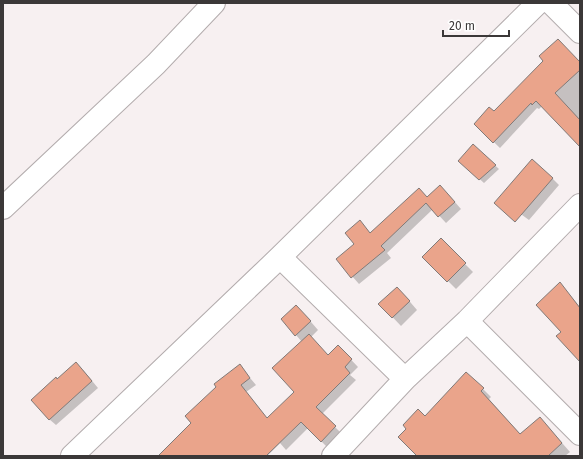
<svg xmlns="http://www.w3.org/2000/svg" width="583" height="459" font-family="'Fira Sans',sans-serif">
<rect width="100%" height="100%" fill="#f7f0f1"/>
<path fill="#0003" d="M 580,63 L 580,146 L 542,106 L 539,109 L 537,108 L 500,148 L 475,124 Z
M 473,145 L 499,169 L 484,183 L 464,165 Z
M 552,178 L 559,185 L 529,220 L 507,204 Z
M 447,193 L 461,209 L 446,223 L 433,209 L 387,253 L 391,258 L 359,284 L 337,259 L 355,244 L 360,221 L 371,234 L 428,198 Z
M 441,240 L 473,272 L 456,289 L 424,257 Z
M 560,284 L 580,307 L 580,360 L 562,332 Z
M 405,296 L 417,310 L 401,326 L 380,304 Z
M 305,315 L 318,330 L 311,337 L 328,356 L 338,346 L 358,367 L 350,375 L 356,380 L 322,414 L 342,434 L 328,448 L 308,428 L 286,450 L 280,443 L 267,456 L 159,456 L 192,423 L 240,366 L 256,385 L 246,392 L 267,419 L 295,392 L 302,342 L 296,335 Z
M 83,370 L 98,388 L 56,425 L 49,419 L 57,380 Z
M 483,389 L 491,397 L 489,399 L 521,435 L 540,418 L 570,452 L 565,456 L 418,456 L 425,417 Z"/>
<path fill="#eaa48b" stroke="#817a78" d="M 558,39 L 580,62 L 580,70 L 555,93 L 580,120 L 580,147 L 536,101 L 532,105 L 531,103 L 493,143 L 474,124 L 489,107 L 494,111 L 543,61 L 539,56 Z
M 473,144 L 496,165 L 479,180 L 458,161 Z
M 532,159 L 553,178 L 515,222 L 494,203 Z
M 440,185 L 455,202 L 438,217 L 426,203 L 381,246 L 385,250 L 351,278 L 336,259 L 354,244 L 345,233 L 360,220 L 370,233 L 419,188 L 427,197 Z
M 441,238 L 466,263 L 447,282 L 422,257 Z
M 560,282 L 580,308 L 580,362 L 556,336 L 561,332 L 536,305 Z
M 397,287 L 410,301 L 392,318 L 378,304 Z
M 296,305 L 311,321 L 295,336 L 281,319 Z
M 309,334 L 328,355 L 338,345 L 352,359 L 345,367 L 350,373 L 316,407 L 336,426 L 321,442 L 301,422 L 266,456 L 158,456 L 191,423 L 185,416 L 216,387 L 214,384 L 240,364 L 250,378 L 241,385 L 267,418 L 294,392 L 272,368 Z
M 76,362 L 92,381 L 49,420 L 31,400 L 56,377 L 57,379 Z
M 466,372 L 484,388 L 481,391 L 520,434 L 540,417 L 562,443 L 548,456 L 417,456 L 398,437 L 406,429 L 403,425 L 418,409 L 425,416 Z"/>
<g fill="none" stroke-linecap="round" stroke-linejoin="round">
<g stroke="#b3acad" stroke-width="24">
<path id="minor" d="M 551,3 L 580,32
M 3,208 L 156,64 L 214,3
M 280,257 L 405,379
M 467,321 L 580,434
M 72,456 L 280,257 L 538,3
M 333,456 L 405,379 L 467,321 L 580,205"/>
</g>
<use href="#minor" stroke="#fff" stroke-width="22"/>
</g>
<rect width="583" height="459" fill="none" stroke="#3b3838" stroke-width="8"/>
<path d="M443 30v6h66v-6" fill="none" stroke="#3b3838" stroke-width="2"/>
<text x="449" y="30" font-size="12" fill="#3b3838" stroke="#ffffff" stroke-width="3" paint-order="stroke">20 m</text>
</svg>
